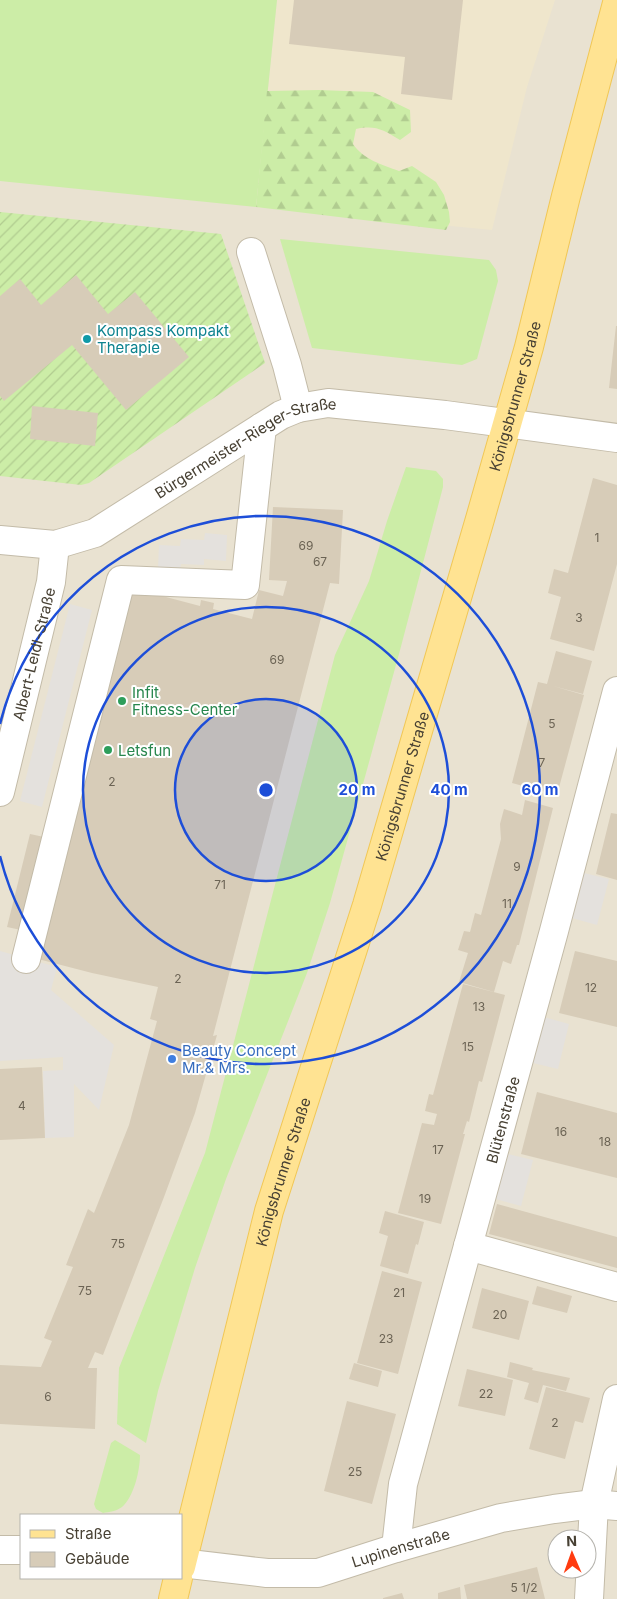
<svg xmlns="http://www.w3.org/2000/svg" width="617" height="1599" viewBox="0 0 617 1599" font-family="Inter,sans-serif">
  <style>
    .residential { fill: #e9e2d1; fill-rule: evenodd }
    .education { fill: #efe6cc }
    .grass { fill: #cceda7 }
    .forest { fill: url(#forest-firs) }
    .garden { fill: url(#garden-furrows) }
    .parking { fill: #e4e1dd }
    .building { fill: #d7ccb8 }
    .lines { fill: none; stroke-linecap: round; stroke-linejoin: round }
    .minor-casing { stroke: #c3bba8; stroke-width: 30 }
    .major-casing { stroke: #f1c755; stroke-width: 30 }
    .minor { stroke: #fff; stroke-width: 28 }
    .major { stroke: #ffe392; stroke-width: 28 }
    .ring { fill: none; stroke: #1d4ed8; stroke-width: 2.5 }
    .culture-dot { fill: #0f9aa8; stroke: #fff; stroke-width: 2 }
    .leisure-dot { fill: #2e9e5b; stroke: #fff; stroke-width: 2 }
    .shop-dot { fill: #3f7fe0; stroke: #fff; stroke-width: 2 }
    .labels { text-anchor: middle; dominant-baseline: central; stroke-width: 4; stroke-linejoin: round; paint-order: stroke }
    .number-label { font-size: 12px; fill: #6b6354 }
    .culture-label { font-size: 15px; fill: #0d838f; stroke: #fff; text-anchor: start }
    .street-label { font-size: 15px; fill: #474033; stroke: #fff }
    .leisure-label { font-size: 15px; fill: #27864d; stroke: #fff; text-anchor: start }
    .shop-label { font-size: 15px; fill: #366cbe; stroke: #fff; text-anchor: start }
    .centre { fill: #1d4ed8; stroke: #fff; stroke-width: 2.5 }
    .ring-label { font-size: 15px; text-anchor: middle; font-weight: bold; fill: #1d4ed8; stroke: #fff; stroke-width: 4; stroke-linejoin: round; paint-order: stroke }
  </style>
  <defs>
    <pattern id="forest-firs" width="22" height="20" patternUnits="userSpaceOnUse" patternTransform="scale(1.25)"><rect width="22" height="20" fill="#cceda7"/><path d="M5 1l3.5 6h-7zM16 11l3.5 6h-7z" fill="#b1cc90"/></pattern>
    <pattern id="garden-furrows" width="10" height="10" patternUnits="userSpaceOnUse" patternTransform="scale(1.25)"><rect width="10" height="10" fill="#cceda7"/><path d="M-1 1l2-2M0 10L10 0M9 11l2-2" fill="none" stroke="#b1cc90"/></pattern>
  </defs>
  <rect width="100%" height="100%" fill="#f4f0e4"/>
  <!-- residential -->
  <path class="residential" d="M0 0H617V1599H0ZM21 1515H181V1578H21ZM557 1539H587V1569H557Z"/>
  <!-- education -->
  <path class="education" d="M277 0H555L527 87 492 230 256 207Z"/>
  <!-- grass -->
  <path class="grass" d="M0 0H277L256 207 0 181Z
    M280 239 489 260 496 270 498 281 477 359 462 365 312 348Z
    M406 467 436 471 443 479V487L399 654 330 903 307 973 226 1179 195 1268 158 1391 146 1443 117 1424 119 1368 205 1153 335 655 369 581 387 521Z
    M115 1440 140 1455C140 1470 134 1497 122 1507 117 1511 109 1512 103 1513L96 1509 94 1504 111 1443Z"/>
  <!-- forest -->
  <path class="forest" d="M319 90 373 92 410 110 411 132 400 140C383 130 376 125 356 129L353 144C363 159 382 165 399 171L412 166 436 182 444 195 449 212 450 222 446 230 256 207 267 91Z"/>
  <!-- garden -->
  <path class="garden" d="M0 212 221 234 265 363 89 483 81 485 0 476Z"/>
  <!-- parking -->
  <path class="parking" d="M205 533 227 535 226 561 204 559V565L181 564 180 569 158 568 159 545 180 546 181 539 204 540Z
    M70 604 92 610 42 807 20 801Z
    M580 872 609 879 597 925 568 917Z
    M0 951 57 967 51 990 114 1045 99 1110 74 1084V1137L45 1138 43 1071 63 1070V1057L0 1061Z
    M540 1016 569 1024 558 1069 529 1062Z
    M504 1153 533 1160 521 1206 492 1198Z"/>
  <!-- building -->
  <path class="building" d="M294 0H463L452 100 401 94 405 57 289 44Z
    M76 275 108 314 135 292 189 357 126 410 72 345 4 401 0 396V296L20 279 41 305Z
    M616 326H617V389L609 388Z
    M32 406 98 413 95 446 30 439Z
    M593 478 617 485V564L594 651 550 639 561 597 548 593 554 569 568 573Z
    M273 507 343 510 339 584 330 583 213 1036 217 1035 195 1113 164 1197 103 1355 95 1352 88 1368H97L95 1429 0 1424V1365L41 1367 52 1341 44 1338 73 1267 66 1265 88 1209 94 1213 129 1125 157 1021 150 1019 158 987 92 973 38 959 132 588 200 606 201 600 214 603 213 609 252 619 259 590 283 596 287 581 269 580Z
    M556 651 592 661 583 694 553 686 584 695 557 795 512 783 538 682 547 684Z
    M525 800 553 808 519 945H517L511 964 503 961 494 992 459 982 468 953 458 950 464 931 470 932 475 913 481 915 501 839 500 824 504 809 522 815Z
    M611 813 617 814V880L596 874Z
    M30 834 44 837 21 930 7 927Z
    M575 951 617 961V1027L559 1013Z
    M463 984 505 995 482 1082 479 1081 469 1122 467 1121 463 1134H465L441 1224 398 1213 422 1123 434 1125 437 1114 425 1111 429 1094 433 1095Z
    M42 1067 45 1138 0 1140V1069Z
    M537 1092 617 1113V1178L521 1154Z
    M497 1204 617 1237V1268L489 1234Z
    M385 1211 424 1222 418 1245 416 1244 408 1274 380 1266 388 1236 379 1233Z
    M382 1271 422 1282 398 1374 357 1363Z
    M537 1286 572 1296 567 1313 532 1304Z
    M482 1288 529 1301 519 1340 472 1328Z
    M510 1362 533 1368 532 1370 570 1378 566 1391 543 1385 538 1403 524 1399 529 1383 507 1377Z
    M354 1363 382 1371 378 1387 349 1379Z
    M467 1369 513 1380 505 1416 458 1406Z
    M546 1387 590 1398 583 1423 575 1421 565 1459 529 1449Z
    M347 1401 396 1414 372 1504 324 1491Z
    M537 1567 545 1599H467L464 1585Z
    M460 1587 461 1599H438V1593Z
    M402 1593 404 1599H383V1598Z"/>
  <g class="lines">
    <!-- minor casing -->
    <g class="minor-casing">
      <g id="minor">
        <path d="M251 252 287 365 298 408"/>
        <path id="s1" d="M0 540 55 545 95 533 281 415 298 408 328 403 445 415 617 438"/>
        <path id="s2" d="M0 792 51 582 55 545"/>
        <path d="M26 959 121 580 245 585 262 427"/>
        <path d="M468 1246 617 1287"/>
        <path id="s3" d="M396 1548 403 1484 554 931 617 691"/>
        <path d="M0 1550H21"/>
        <path id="s4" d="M181 1563 267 1573H318L396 1548 501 1518 554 1509 594 1504 617 1506"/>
        <path d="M589 1599 594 1504 617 1399"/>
      </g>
    </g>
    <!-- major casing -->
    <g class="major-casing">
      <g id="major">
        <path id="s5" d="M181 1567 269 1211 367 905 480 519 529 347 566 196 617 3"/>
        <path d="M173 1599 178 1578"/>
      </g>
    </g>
    <!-- minor -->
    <use href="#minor" class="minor"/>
    <!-- major -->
    <use href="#major" class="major"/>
  </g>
  <!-- distance rings -->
  <circle cx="266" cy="790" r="91" fill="#1d4ed8" fill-opacity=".12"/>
  <g class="ring">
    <circle cx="266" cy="790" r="91"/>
    <circle cx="266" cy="790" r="183"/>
    <path d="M0 724A274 274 0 1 1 0 856"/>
  </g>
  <!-- markers -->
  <circle class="culture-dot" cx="87" cy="339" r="5"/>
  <g class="leisure-dot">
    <circle cx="122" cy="701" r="5"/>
    <circle cx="108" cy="750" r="5"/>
  </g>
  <circle class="shop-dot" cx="172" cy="1059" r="5"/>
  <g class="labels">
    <!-- number labels -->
    <g class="number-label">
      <text x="597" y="537">1</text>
      <text x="306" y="545">69</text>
      <text x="320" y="561">67</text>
      <text x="579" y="617">3</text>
      <text x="277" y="659">69</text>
      <text x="552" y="723">5</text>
      <text x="542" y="762">7</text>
      <text x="112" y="781">2</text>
      <text x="517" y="866">9</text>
      <text x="220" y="884">71</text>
      <text x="507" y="903">11</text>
      <text x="178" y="978">2</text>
      <text x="591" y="987">12</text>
      <text x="479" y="1006">13</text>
      <text x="468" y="1046">15</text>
      <text x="22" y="1105">4</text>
      <text x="561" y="1131">16</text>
      <text x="605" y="1141">18</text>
      <text x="438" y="1149">17</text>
      <text x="425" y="1198">19</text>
      <text x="118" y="1243">75</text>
      <text x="85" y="1290">75</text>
      <text x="399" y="1292">21</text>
      <text x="500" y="1314">20</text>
      <text x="386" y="1338">23</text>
      <text x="486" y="1393">22</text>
      <text x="48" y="1396">6</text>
      <text x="555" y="1422">2</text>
      <text x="355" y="1471">25</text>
      <text x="524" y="1587">5 1/2</text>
    </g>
    <!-- culture labels -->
    <g class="culture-label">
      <text x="97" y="330">Kompass Kompakt<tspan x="97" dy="17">Therapie</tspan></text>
    </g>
    <!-- street labels -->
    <g class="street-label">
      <text stroke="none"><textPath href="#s5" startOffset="1218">Königsbrunner Straße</textPath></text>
      <text stroke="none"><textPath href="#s1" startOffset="272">Bürgermeister-Rieger-Straße</textPath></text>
      <text stroke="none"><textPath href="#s2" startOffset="142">Albert-Leidl-Straße</textPath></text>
      <text stroke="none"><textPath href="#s5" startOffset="812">Königsbrunner Straße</textPath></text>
      <text stroke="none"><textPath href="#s3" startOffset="442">Blütenstraße</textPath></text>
      <text stroke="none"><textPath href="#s5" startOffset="408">Königsbrunner Straße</textPath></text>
      <text stroke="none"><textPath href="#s4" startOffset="224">Lupinenstraße</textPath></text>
    </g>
    <!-- leisure labels -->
    <g class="leisure-label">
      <text x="132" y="692">Infit<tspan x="132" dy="17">Fitness-Center</tspan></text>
      <text x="118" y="750">Letsfun</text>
    </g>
    <!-- shop labels -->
    <g class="shop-label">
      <text x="182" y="1050">Beauty Concept<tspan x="182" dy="17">Mr.&amp; Mrs.</tspan></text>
    </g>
  </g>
  <circle cx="266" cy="790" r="8" class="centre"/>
  <g class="ring-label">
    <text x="357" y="795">20 m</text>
    <text x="449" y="795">40 m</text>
    <text x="540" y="795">60 m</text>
  </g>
  <!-- legend -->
  <rect x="20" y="1514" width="162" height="65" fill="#ffffff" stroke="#b5b3ad"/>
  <rect x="30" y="1530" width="25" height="8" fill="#ffe392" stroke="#b5b3ad"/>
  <text x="65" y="1539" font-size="15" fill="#474033">Straße</text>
  <rect x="30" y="1552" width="25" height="15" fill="#d7ccb8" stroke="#b5b3ad"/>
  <text x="65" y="1564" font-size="15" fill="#474033">Gebäude</text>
  <!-- north arrow -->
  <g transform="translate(572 1554) rotate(358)"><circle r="24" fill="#ffffff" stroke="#b5b3ad"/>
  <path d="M0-4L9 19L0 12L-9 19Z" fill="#ff3b10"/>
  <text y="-8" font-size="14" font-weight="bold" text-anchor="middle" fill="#474033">N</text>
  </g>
</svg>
